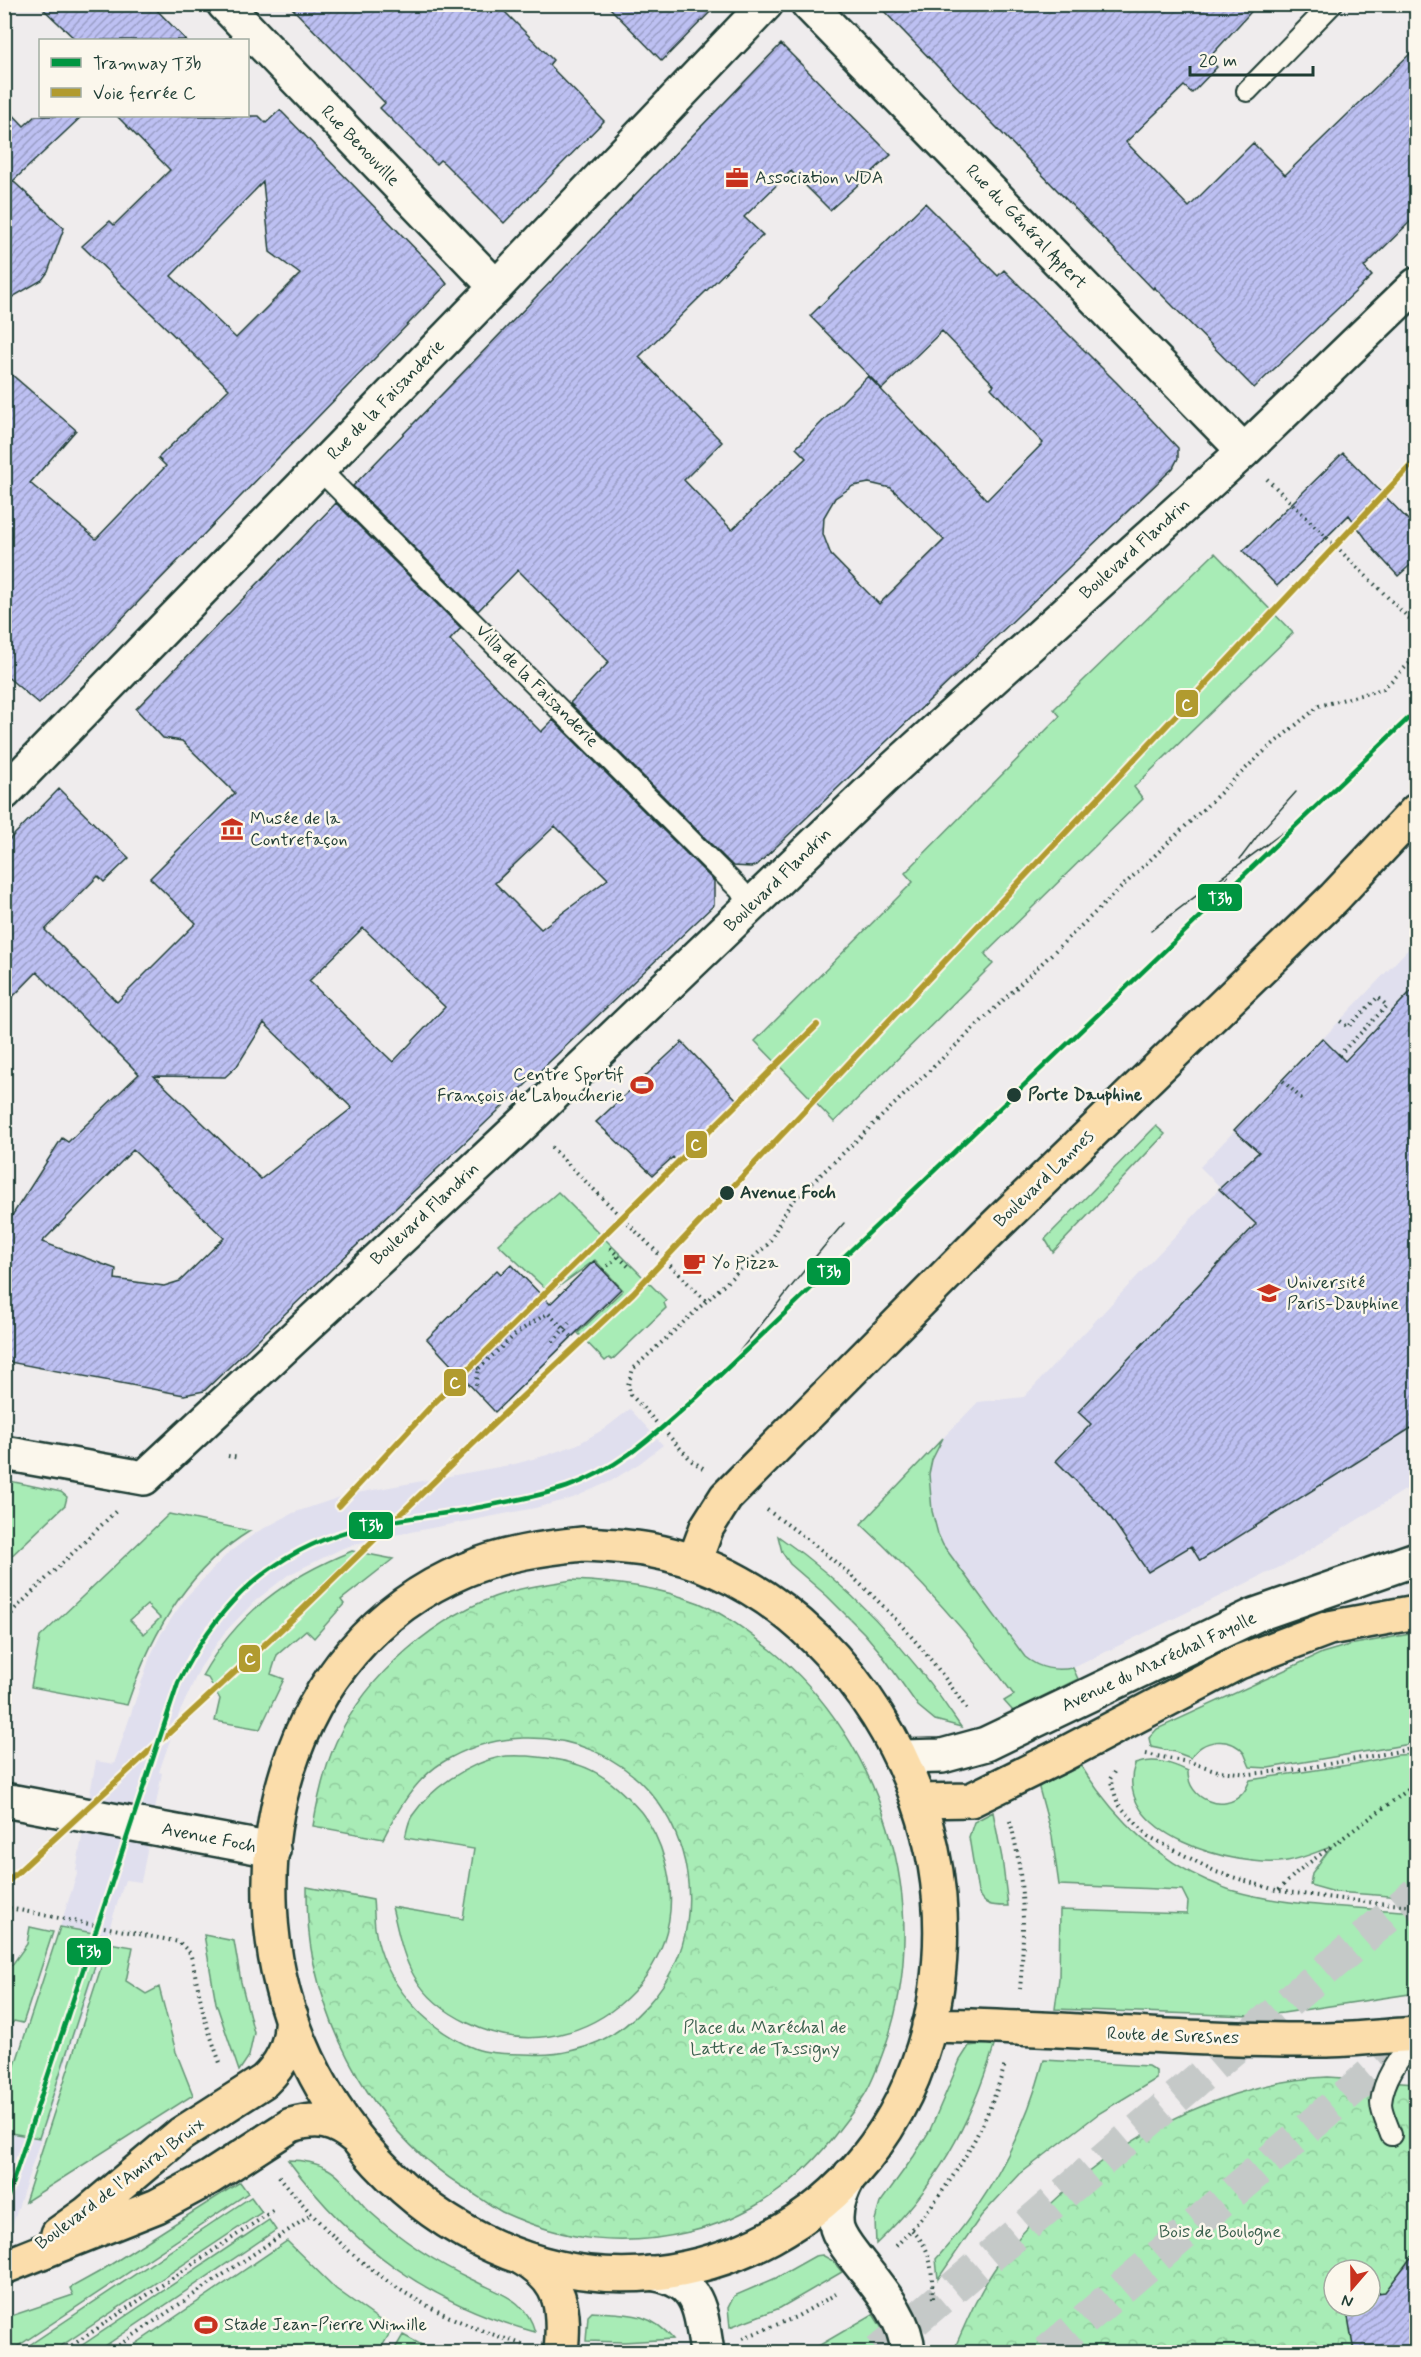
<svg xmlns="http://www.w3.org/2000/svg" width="1421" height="2357" viewBox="0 0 1421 2357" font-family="Mynerve,sans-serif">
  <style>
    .built { fill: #e0dfee }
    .grass { fill: #a8ecb6; stroke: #649475; stroke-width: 1.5; fill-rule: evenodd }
    .park { fill: url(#park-crowns); stroke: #649475; stroke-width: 1.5; fill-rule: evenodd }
    .building { fill: url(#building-hatch); stroke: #1f3d34; stroke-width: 1.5; fill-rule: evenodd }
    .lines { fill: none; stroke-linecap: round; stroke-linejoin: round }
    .trunk-tunnel { stroke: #c5c9c8; stroke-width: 33; stroke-dasharray: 33 16; stroke-linecap: butt }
    .service-casing { stroke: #1f3d34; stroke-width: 24 }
    .minor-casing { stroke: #1f3d34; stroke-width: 38 }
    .secondary-casing { stroke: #1f3d34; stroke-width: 38 }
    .primary-casing { stroke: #1f3d34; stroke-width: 38 }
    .trunk-casing { stroke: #1f3d34; stroke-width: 38 }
    .path { stroke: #1f3d34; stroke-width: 4; stroke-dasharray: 1.5 4.5; stroke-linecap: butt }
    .service { stroke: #fbf7ec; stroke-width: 20 }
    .minor { stroke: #fbf7ec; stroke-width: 33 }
    .secondary { stroke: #fbf7ec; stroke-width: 33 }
    .primary { stroke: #fbddab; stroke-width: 33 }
    .trunk { stroke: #fbddab; stroke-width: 33 }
    .tram { stroke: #1f3d34; stroke-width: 1.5 }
    .rail-1-casing { stroke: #fbf7ec; stroke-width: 10 }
    .rail-1 { stroke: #b19b2f; stroke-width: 6 }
    .tram-1-casing { stroke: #fbf7ec; stroke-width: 9 }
    .tram-1 { stroke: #009641; stroke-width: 4.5 }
    .stop-dot { fill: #1f3d34; stroke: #fbf7ec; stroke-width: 2 }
    .labels { text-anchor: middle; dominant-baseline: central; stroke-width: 5; stroke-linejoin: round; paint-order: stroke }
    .street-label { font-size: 18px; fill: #1f3d34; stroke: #fbf7ec }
    .poi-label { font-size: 18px; fill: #1f3d34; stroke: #fbf7ec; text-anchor: start }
    .stop-label { font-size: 18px; font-weight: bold; fill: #1f3d34; stroke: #fbf7ec; text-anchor: start }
    .park-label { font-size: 18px; fill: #3a604e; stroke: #fbf7ec }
    .line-badge { stroke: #fbf7ec; stroke-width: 2 }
    .badge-label { font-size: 16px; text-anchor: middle; font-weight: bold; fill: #fff }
  </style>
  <defs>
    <pattern id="park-crowns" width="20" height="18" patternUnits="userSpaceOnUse" patternTransform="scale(1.5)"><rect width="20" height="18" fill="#a8ecb6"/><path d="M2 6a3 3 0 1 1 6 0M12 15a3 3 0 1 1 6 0" fill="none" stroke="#90cb9d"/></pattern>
    <pattern id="building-hatch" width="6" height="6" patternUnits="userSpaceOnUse" patternTransform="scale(1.5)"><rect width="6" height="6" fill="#bdc0f2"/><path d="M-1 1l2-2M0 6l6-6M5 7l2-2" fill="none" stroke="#999dc5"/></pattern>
  </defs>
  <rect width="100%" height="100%" fill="#efeced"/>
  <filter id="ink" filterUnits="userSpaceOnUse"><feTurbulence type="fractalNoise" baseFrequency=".0167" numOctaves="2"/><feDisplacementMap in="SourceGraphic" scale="12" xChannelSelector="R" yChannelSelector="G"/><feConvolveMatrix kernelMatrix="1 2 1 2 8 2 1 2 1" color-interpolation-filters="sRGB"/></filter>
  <g filter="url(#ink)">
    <!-- built -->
    <path class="built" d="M1416 941V1483L1292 1561 1073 1668 1051 1670 1032 1663 1020 1652 981 1595 943 1545 934 1522 929 1489V1474L936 1449 943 1438 978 1402 1024 1397 1219 1189V1186L1200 1167Z
      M630 1409 663 1445 640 1463 611 1481 573 1498 535 1508 369 1540 343 1548 288 1575 255 1601 224 1633 200 1668 179 1714 159 1772 162 1773 141 1882 125 1880 5 2248V2096L78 1871 76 1870 96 1761 114 1764 150 1657 161 1634 186 1597 228 1553 257 1532 293 1513 346 1495 515 1464 547 1455 578 1444 604 1429Z"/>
    <!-- grass -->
    <path class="grass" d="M1215 553 1293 633 1134 787 1143 799 985 954 993 964 834 1122 755 1041 913 882 905 873 1060 716 1054 709Z
      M1156 1126 1165 1134 1053 1252 1045 1239Z
      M558 1192 666 1300 664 1303 666 1308 612 1360 609 1358 605 1361 578 1333 623 1290 595 1260 550 1293 498 1244Z
      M943 1438 932 1460 929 1474 932 1511 938 1534 943 1545 1025 1657C1040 1669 1055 1671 1073 1668L1078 1679 1013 1711 1004 1701 1014 1695C968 1632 918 1577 861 1524Z
      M5 1480 61 1492 67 1497 65 1505 5 1562Z
      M169 1514 250 1531C186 1570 150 1636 127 1705L31 1687 40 1637ZM147 1605 160 1618 144 1634 130 1620Z
      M778 1536C852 1587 911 1652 961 1727L935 1720 918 1706 880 1652 864 1633 827 1596 790 1564 782 1552Z
      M352 1551 393 1559 341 1600 344 1604 314 1638 306 1630 277 1655 271 1674 284 1679 260 1729 215 1721 220 1699 208 1678 202 1676C237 1613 287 1577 352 1551Z
      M1416 1633V1743L1268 1768 1250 1767C1248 1763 1246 1757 1244 1753 1230 1735 1201 1739 1191 1758L1175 1752 1151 1747 1149 1738 1157 1729 1322 1653 1349 1645Z
      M1416 1754V1898L1335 1892 1310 1885 1312 1873 1331 1847C1316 1852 1301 1859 1287 1861 1236 1869 1110 1834 1135 1764 1154 1757 1171 1763 1188 1771 1187 1799 1224 1815 1243 1793 1246 1790 1248 1784 1250 1780L1355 1764 1397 1755Z
      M528 1756C582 1760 605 1771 641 1812 653 1827 660 1843 665 1861 698 1976 575 2076 468 2023 447 2013 426 1997 414 1976 402 1955 398 1931 392 1907L463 1919 474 1849 405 1838C407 1831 408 1822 412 1816 431 1788 467 1764 500 1757 509 1755 519 1756 528 1756Z
      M1081 1766C1113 1816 1153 1857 1208 1881 1217 1884 1225 1889 1234 1891 1291 1907 1357 1907 1416 1912V1993L1283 2013 1252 2016 1055 2009 1059 1978 1060 1910 1187 1914 1188 1902 1182 1890 1059 1885 1052 1836 1039 1788 1040 1786Z
      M993 1812 1002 1858 1008 1906C993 1906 984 1907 978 1892L969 1837 974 1822Z
      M30 1927 53 1932 23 2023 14 2021 5 2032V1963L12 1965 27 1944Z
      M60 1927 105 1935 39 2138 5 2132V2096Z
      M204 1935 234 1941 241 1982 254 2033 249 2056 239 2071 216 2003Z
      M109 1943 133 1947 126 1981 146 1994 159 1987 176 2052 193 2095 25 2202Z
      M986 2044 994 2046C970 2126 936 2187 876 2244L875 2220 880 2203 914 2156 930 2130 960 2060 969 2046Z
      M1044 2060 1148 2066 1156 2071V2079L1098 2114 1020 2174 981 2216 938 2279 936 2259C988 2202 1024 2134 1044 2060Z
      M288 2160C303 2160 315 2162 328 2169 344 2178 355 2198 369 2211 401 2240 436 2263 475 2281 501 2294 527 2300 535 2332 429 2303 353 2248 288 2160Z
      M240 2182 248 2193 9 2352H5V2318L73 2295 70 2288 99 2272Z
      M251 2197 262 2212 52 2352H19Z
      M269 2220 276 2230 96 2352H72Z
      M287 2241 336 2289 392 2329 379 2352H316L313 2349 282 2344 271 2352H124Z
      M822 2255 833 2261 842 2272 780 2308 730 2327 728 2308 734 2296 776 2278 815 2256Z
      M592 2312C626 2314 649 2311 673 2339L623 2342 586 2341 588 2316Z
      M873 2314 883 2330 887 2352H808Z
      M403 2335 433 2351 436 2352H393Z"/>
    <!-- park -->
    <path class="park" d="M572 1580C616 1582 658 1587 699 1603 725 1614 748 1632 770 1649 883 1740 934 1907 886 2044 880 2061 874 2079 865 2094 857 2107 847 2119 838 2131 801 2181 750 2218 689 2232 622 2248 565 2241 502 2212 489 2205 476 2195 463 2187 385 2138 334 2053 314 1964 308 1939 307 1913 307 1887L373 1900C374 1909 374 1919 375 1928 383 1982 426 2030 476 2049 490 2054 509 2054 523 2054 539 2055 555 2055 570 2051 629 2039 679 1982 687 1923 701 1822 627 1735 524 1738 496 1739 467 1747 443 1762 414 1780 398 1810 383 1839L313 1826C318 1797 324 1769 336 1742 366 1675 438 1613 509 1592 529 1586 551 1584 572 1580Z
      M1328 2077 1416 2083V2352H953C966 2322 979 2291 998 2264 1070 2164 1204 2082 1328 2077ZM1334 2270H1370V2306H1334Z"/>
    <!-- building -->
    <path class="building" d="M38 4H151L186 40H76Z
      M288 4H497L553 60 549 65 604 121 504 223 444 163 440 160 436 164 380 108 385 103Z
      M606 4H718L662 61Z
      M877 4H1258L1208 59 1217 67 1192 93 1184 86 1126 142 1189 207 1253 143 1285 175 1416 48V216L1364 267 1372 276 1254 388 1154 287 1153 289Z
      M781 44 891 155 830 210 791 171 744 217 763 235 639 357 722 442 684 480 732 530 806 458 796 448 868 376 987 500 1043 443 991 388 994 385 942 331 882 389 810 316 925 203 998 276 1004 270 1119 385 1178 448V458L1173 468 757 865 751 867 733 866 570 703 609 662 518 570 478 611 353 486ZM869 483 891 488 944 540 879 604 831 555 823 534 824 517 835 498 853 486Z
      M4 105 24 126 35 116H82L13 181 64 228 48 272 42 280 4 302Z
      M280 110 436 270 447 284 39 704 4 674V368L76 430 30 483 96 539 166 466 158 458 229 389 82 246 110 221 114 225 170 170 117 116H259L266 123ZM263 182 270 252 300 274 236 338 171 276Z
      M1343 453 1416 528V560L1398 576 1374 550 1349 515 1277 586 1243 551Z
      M336 503 461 628 450 640 541 732 553 720 714 881V905L204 1391 184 1395 4 1361V1228L62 1138 68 1142 139 1074 37 972 4 1006V845L59 789 129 858 104 882 98 876 45 930 117 1002 196 923 150 878 235 793 182 741 163 738 136 709ZM555 826 608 879 541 929 495 883ZM363 928 445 1007 393 1062 309 981ZM264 1023 352 1108 261 1179 154 1076 225 1077 237 1066ZM133 1150 224 1238 180 1281 164 1286 115 1279 116 1269 42 1242Z
      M1416 986V1425L1200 1561 1191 1546 1148 1572 1107 1512 1056 1461 1091 1424 1078 1412 1256 1224 1219 1189 1259 1152 1234 1130 1322 1038 1345 1061Z
      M682 1042 738 1101 676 1161 673 1157 653 1175 596 1122Z
      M594 1261 621 1289 495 1412 427 1339 497 1270 501 1274 511 1264 550 1304Z
      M1416 2251V2352H1354L1348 2317 1360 2306H1370V2294L1385 2292Z"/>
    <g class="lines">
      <!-- trunk-tunnel -->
      <path class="trunk-tunnel" d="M878 2352 1416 1893
        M1047 2352 1416 2035"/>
      <!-- service casing -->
      <g class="service-casing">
        <path id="service" d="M1247 91 1332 4
          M319 469 740 890 750 908
          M1391 2135C1388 2126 1381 2112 1381 2103 1383 2081 1399 2054 1416 2042"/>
      </g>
      <!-- minor casing -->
      <g class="minor-casing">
        <path id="minor" d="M224 4 496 287
          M808 4 1244 451
          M4 793 496 287 766 4
          M4 1453 144 1478 526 1121 893 769 1244 451 1416 285
          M901 1757 942 1756 986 1744 1255 1615 1416 1559"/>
      </g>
      <!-- secondary casing -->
      <g class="secondary-casing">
        <path id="secondary" d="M4 1800 273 1850
          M850 2175C841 2191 833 2210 837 2228 840 2238 848 2248 854 2256 875 2284 906 2316 908 2352
          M650 2273C701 2280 700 2310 707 2352"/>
      </g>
      <!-- primary casing -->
      <g class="primary-casing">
        <path id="primary" d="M583 1544C605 1545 627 1546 649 1550 778 1573 878 1683 919 1803 960 1921 943 2062 864 2160 813 2224 736 2264 655 2273 600 2279 544 2269 493 2246 406 2207 337 2131 300 2042 229 1871 283 1646 465 1570 503 1554 542 1548 583 1544Z
          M694 1562 707 1527 726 1497 985 1236 1334 898 1416 811
          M929 2025C1060 2027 1190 2041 1321 2040 1353 2040 1385 2036 1416 2034
          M58 2234 86 2214 181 2134 264 2081C282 2064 293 2042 291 2016
          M4 2267 157 2206 209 2178 291 2125C318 2117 334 2120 356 2138"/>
      </g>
      <!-- trunk casing -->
      <g class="trunk-casing">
        <path id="trunk" d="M919 1801 971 1800 1062 1755 1239 1662 1329 1628 1416 1612
          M522 2258C563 2281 565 2309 561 2352"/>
      </g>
      <!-- path -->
      <path class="path" d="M1267 479 1416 625
        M1339 1055 1387 1006 1378 997 1348 1027 1340 1021
        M1283 1081 1304 1101
        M551 1147 706 1301
        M610 1248 628 1266
        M603 1270 618 1256
        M553 1342 569 1323
        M479 1368 518 1332 548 1313 571 1336
        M445 1383 459 1372 479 1368 475 1389
        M228 1456 239 1458
        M703 1468 692 1461 631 1395 628 1385 633 1369 768 1244C777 1230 782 1214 793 1201L1261 754 1319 706 1383 689 1416 657
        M767 1510C848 1566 913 1628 968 1711
        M4 1623 16 1608 116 1511
        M1146 1754 1193 1763 1218 1771 1250 1774 1301 1769 1416 1748
        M1114 1772 1110 1779 1118 1804 1148 1836 1216 1872 1279 1891 1365 1902 1416 1906
        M1010 1821C1025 1876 1025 1933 1020 1989
        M1279 1890 1298 1871 1416 1784
        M4 1907 179 1942 190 1953 192 1960 205 2020 220 2063
        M279 2176C350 2264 415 2312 525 2345
        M912 2230C934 2252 931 2269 933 2299
        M896 2246C945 2196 986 2133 1005 2064
        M743 2338 796 2317 836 2294
        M62 2352 274 2210
        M109 2352 311 2215"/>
      <!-- service -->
      <use href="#service" class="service"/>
      <!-- minor -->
      <use href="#minor" class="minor"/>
      <!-- secondary -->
      <use href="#secondary" class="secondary"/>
      <!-- primary -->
      <use href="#primary" class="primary"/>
      <!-- trunk -->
      <use href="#trunk" class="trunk"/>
      <!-- tram -->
      <path class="tram" d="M1240 859 1262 830 1296 792
        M1151 931C1203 888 1260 852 1313 809
        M1167 948 1201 911 1228 876
        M715 1380C760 1329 799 1274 844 1223"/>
      <!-- rail-1 casing -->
      <g class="rail-1-casing">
        <path id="rail-1" d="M339 1506 436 1401 817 1025
          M4 1885 301 1611 486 1431 633 1293 1416 460"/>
      </g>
      <!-- rail-1 -->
      <use href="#rail-1" class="rail-1"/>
      <!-- tram-1 casing -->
      <g class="tram-1-casing">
        <path id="tram-1" d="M4 2208 178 1683C213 1612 260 1562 336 1535 377 1521 423 1517 465 1510 500 1503 534 1498 567 1487 621 1468 656 1433 697 1397L1416 711"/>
      </g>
      <!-- tram-1 -->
      <use href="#tram-1" class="tram-1"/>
    </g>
  </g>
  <!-- icons -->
  <defs>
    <g id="office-bare" transform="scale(1.8)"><path d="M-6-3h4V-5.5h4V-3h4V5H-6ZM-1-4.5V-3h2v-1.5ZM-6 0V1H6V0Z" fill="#c8321e" stroke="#fbf7ec" stroke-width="2.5" paint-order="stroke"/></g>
    <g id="museum-bare" transform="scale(1.8)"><path d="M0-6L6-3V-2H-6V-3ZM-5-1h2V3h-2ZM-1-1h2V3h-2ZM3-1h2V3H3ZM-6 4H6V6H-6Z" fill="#c8321e" stroke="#fbf7ec" stroke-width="2.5" paint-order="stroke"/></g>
    <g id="stadium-bare" transform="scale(1.8)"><path d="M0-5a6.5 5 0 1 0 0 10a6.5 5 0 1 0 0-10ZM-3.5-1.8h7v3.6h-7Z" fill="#c8321e" stroke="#fbf7ec" stroke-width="2.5" paint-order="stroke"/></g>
    <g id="cafe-bare" transform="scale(1.8)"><path d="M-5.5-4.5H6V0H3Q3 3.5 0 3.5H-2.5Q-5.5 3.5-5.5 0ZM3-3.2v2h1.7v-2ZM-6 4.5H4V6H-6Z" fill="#c8321e" stroke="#fbf7ec" stroke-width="2.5" paint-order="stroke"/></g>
    <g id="university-bare" transform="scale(1.8)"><path d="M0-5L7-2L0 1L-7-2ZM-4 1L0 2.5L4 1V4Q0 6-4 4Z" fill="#c8321e" stroke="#fbf7ec" stroke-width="2.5" paint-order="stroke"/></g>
  </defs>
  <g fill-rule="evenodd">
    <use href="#office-bare" x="737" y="178"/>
    <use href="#museum-bare" x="232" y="829"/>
    <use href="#stadium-bare" x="642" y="1085"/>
    <use href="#cafe-bare" x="694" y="1263"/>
    <use href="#university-bare" x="1269" y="1293"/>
    <use href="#stadium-bare" x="206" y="2325"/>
  </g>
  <!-- markers -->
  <g class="stop-dot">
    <circle cx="1014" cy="1095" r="8"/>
    <circle cx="727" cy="1193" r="8"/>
  </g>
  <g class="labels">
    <!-- street labels -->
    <g class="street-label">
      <text transform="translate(360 146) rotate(46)">Rue Benouville</text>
      <text transform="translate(1026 227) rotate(46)">Rue du Général Appert</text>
      <text transform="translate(386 400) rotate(-46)">Rue de la Faisanderie</text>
      <text transform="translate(1135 549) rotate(-42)">Boulevard Flandrin</text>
      <text transform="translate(537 686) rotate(45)">Villa de la Faisanderie</text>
      <text transform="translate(778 880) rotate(-44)">Boulevard Flandrin</text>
      <text transform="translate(1044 1179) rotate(-44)">Boulevard Lannes</text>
      <text transform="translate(425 1214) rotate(-43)">Boulevard Flandrin</text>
      <text transform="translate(1159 1662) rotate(-25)">Avenue du Maréchal Fayolle</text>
      <text transform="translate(209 1838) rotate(11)">Avenue Foch</text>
      <text transform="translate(1173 2036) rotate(2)">Route de Suresnes</text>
      <text transform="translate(120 2184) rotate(-37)">Boulevard de l'Amiral Bruix</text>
    </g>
    <!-- poi labels -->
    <g class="poi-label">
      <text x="755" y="178">Association WDA</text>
      <text x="250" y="819">Musée de la<tspan x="250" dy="21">Contrefaçon</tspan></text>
      <text x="624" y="1075" text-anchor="end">Centre Sportif<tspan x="624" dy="21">François de Laboucherie</tspan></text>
      <text x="712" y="1263">Yo Pizza</text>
      <text x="1287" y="1283">Université<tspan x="1287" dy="21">Paris-Dauphine</tspan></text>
      <text x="224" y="2325">Stade Jean-Pierre Wimille</text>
    </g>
    <!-- stop labels -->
    <g class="stop-label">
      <text x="1028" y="1095">Porte Dauphine</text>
      <text x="740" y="1193">Avenue Foch</text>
    </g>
    <!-- park labels -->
    <g class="park-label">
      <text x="765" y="2028">Place du Maréchal de<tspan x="765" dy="21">Lattre de Tassigny</tspan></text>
      <text x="1220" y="2232">Bois de Boulogne</text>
    </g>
  </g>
  <g class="line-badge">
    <rect x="1175" y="689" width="24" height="29" rx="6" fill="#b19b2f"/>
    <rect x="1197" y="883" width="46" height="29" rx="6" fill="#009641"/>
    <rect x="685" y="1130" width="23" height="29" rx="6" fill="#b19b2f"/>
    <rect x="806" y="1257" width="45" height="29" rx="6" fill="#009641"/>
    <rect x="443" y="1368" width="24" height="29" rx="6" fill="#b19b2f"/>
    <rect x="348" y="1511" width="46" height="29" rx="6" fill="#009641"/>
    <rect x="238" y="1644" width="23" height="29" rx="6" fill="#b19b2f"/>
    <rect x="66" y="1937" width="46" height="29" rx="6" fill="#009641"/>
  </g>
  <g class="badge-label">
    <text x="1187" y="710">C</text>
    <text x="1220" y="904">T3b</text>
    <text x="696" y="1150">C</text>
    <text x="829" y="1277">T3b</text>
    <text x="455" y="1388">C</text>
    <text x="371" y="1531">T3b</text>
    <text x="250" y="1664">C</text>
    <text x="89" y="1957">T3b</text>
  </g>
  <!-- margin -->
  <rect width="1421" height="2357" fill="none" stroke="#fbf7ec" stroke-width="24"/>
  <rect x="12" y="12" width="1397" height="2333" fill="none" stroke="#1f3d34" stroke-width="2" filter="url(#ink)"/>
  <!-- legend -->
  <rect x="39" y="39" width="210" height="78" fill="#fbf7ec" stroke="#a3ada2" stroke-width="1.5"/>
  <rect x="51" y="58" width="30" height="9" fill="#009641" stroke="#a3ada2" stroke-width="1.5"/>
  <text x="93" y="69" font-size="18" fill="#1f3d34">Tramway T3b</text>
  <rect x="51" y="88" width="30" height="9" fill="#b19b2f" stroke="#a3ada2" stroke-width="1.5"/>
  <text x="93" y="99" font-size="18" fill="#1f3d34">Voie ferrée C</text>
  <!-- north arrow -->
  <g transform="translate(1352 2288) rotate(200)"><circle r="28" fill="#fbf7ec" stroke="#a3ada2" stroke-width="1.5"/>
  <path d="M0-4.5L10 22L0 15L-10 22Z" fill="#c8321e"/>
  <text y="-9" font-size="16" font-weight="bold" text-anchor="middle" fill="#1f3d34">N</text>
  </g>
  <!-- scale -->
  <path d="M1190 66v9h123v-9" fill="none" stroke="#1f3d34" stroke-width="3"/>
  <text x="1199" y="66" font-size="18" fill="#1f3d34" stroke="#fbf7ec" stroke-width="4.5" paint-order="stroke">20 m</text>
</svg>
